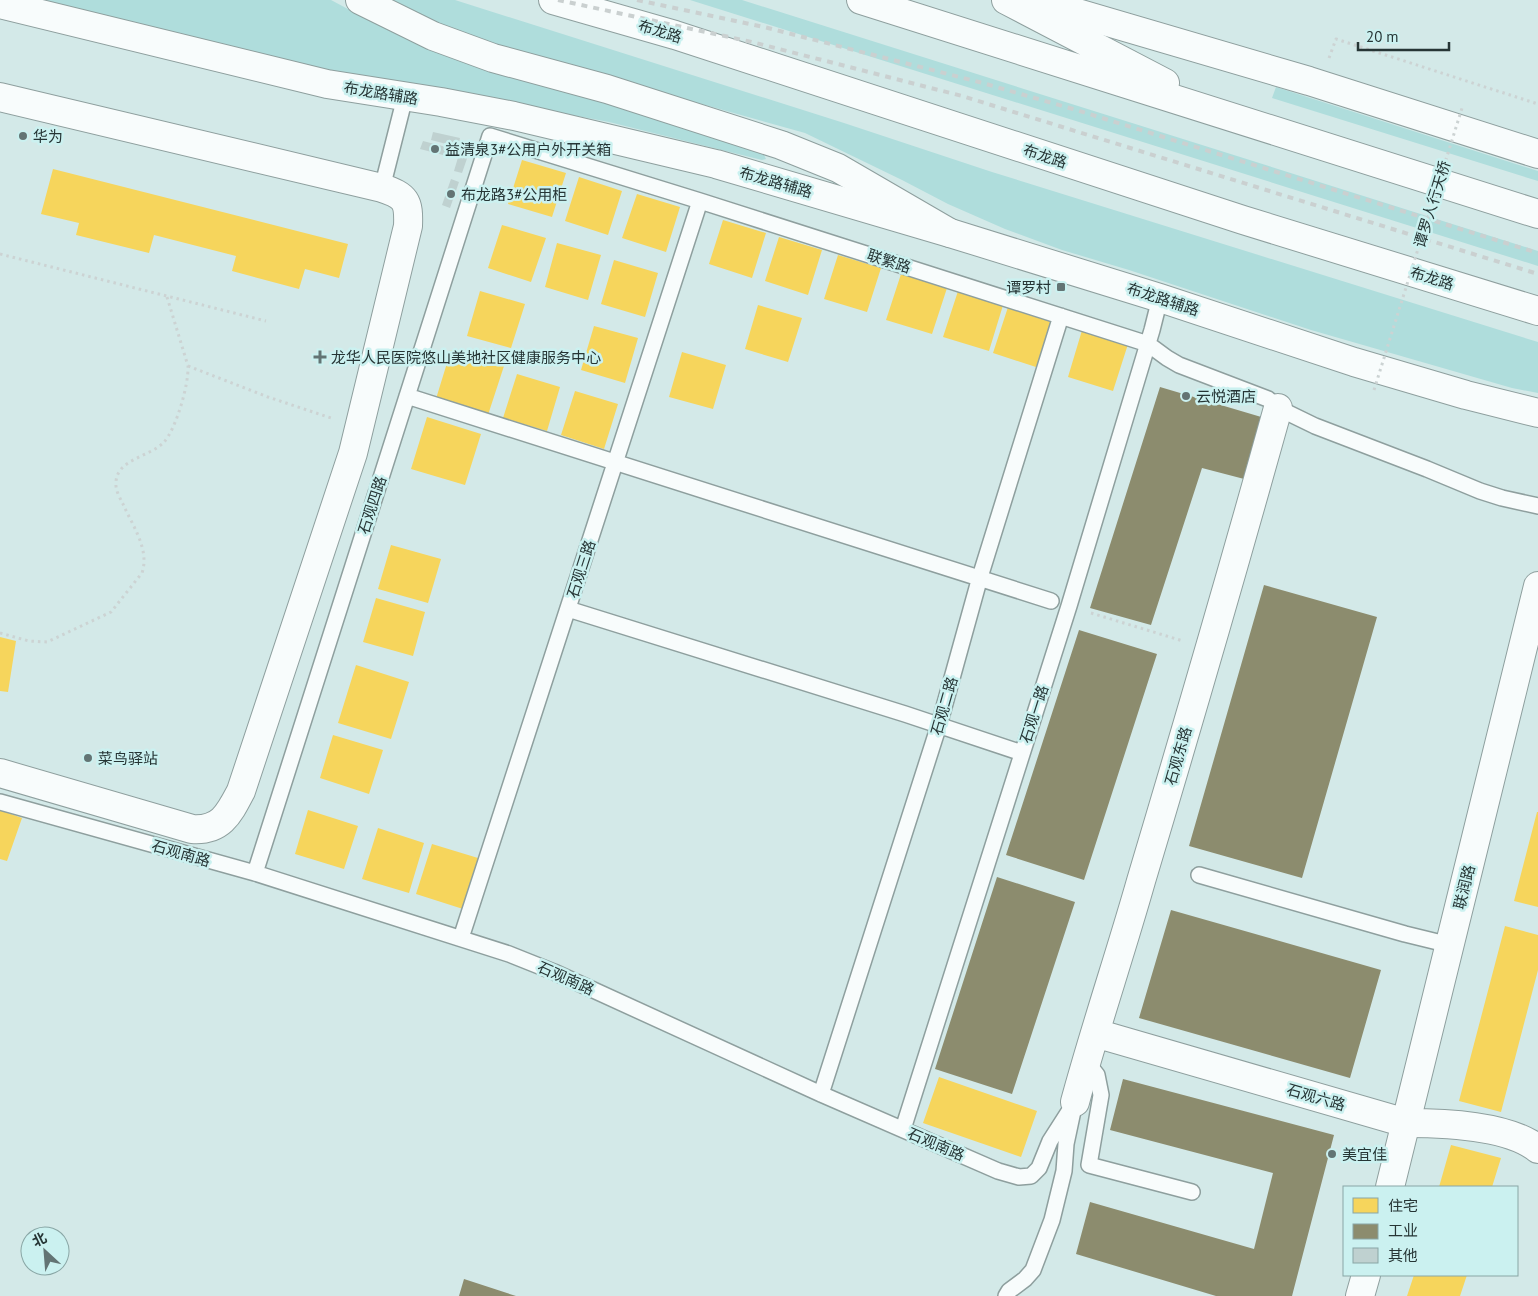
<svg xmlns="http://www.w3.org/2000/svg" width="1538" height="1296" viewBox="0 0 1538 1296" font-family="'PT Sans','Noto Sans SC',sans-serif">
  <style>
    .green { fill: #afdddc }
    .homes { fill: #f6d55c }
    .industry { fill: #8c8c6e }
    .building { fill: #bfd1d0 }
    .lines { fill: none; stroke-linecap: round; stroke-linejoin: round }
    .lane-casing { stroke: #8e9f9e; stroke-width: 18 }
    .street-casing { stroke: #8e9f9e; stroke-width: 30 }
    .secondary-casing { stroke: #8e9f9e; stroke-width: 30 }
    .primary-casing { stroke: #8e9f9e; stroke-width: 30 }
    .path { stroke: #ccd3d3; stroke-width: 3; stroke-dasharray: 2.5 4; stroke-linecap: butt }
    .lane { stroke: #f8fcfc; stroke-width: 15 }
    .street { stroke: #f8fcfc; stroke-width: 28 }
    .secondary { stroke: #f8fcfc; stroke-width: 28 }
    .primary { stroke: #f8fcfc; stroke-width: 28 }
    .rail { stroke: #cad0d0; stroke-width: 4; stroke-dasharray: 6 6; stroke-linecap: butt }
    .path-bridge { stroke: #ccd3d3; stroke-width: 3; stroke-dasharray: 2.5 4; stroke-linecap: butt }
    .poi-dot { fill: #637474; stroke: #cbf1f0; stroke-width: 2 }
    .labels { text-anchor: middle; dominant-baseline: central; stroke-width: 5; stroke-linejoin: round; paint-order: stroke }
    .street-label { font-size: 15px; fill: #263535; stroke: #cbf1f0 }
    .poi-label { font-size: 15px; fill: #263535; stroke: #cbf1f0; text-anchor: start }
  </style>
  <rect width="100%" height="100%" fill="#d3e9e8"/>
  <!-- green -->
  <path class="green" d="M45 0H331L361 16 431 47 746 147 764 155 766 159 762 160 609 122 486 99 346 76 168 33Z
    M384 0H455L844 123 992 172 1538 342V393L1512 388 1311 330 1129 270 1062 250 1005 229 948 204 902 180 805 133 513 51 456 31Z
    M690 0H742L1538 251V266Z
    M1276 87 1538 171V181L1272 98Z"/>
  <!-- homes -->
  <path class="homes" d="M522 160 566 173 552 217 508 204Z
    M53 169 348 244 339 278 305 269 299 289 232 271 236 256 154 235 149 253 76 235 79 223 41 214Z
    M579 177 622 191 608 235 565 221Z
    M637 194 680 207 666 252 622 238Z
    M723 220 766 233 752 278 709 264Z
    M502 225 546 238 531 282 488 268Z
    M779 237 822 250 808 295 765 281Z
    M557 243 601 255 588 300 545 287Z
    M838 255 881 268 867 312 824 299Z
    M614 260 658 273 645 317 601 304Z
    M902 271 948 285 932 334 886 320Z
    M959 288 1004 302 989 351 943 337Z
    M480 291 525 304 511 348 467 336Z
    M1009 304 1054 318 1039 368 993 353Z
    M758 305 802 318 788 362 745 349Z
    M594 326 638 338 625 383 581 370Z
    M1083 327 1129 341 1113 391 1068 377Z
    M451 350 504 366 487 418 435 402Z
    M682 352 726 365 713 409 669 397Z
    M517 374 560 387 547 431 503 418Z
    M575 391 618 404 604 449 561 435Z
    M427 417 481 434 465 485 411 469Z
    M391 545 441 559 428 603 378 589Z
    M376 598 425 612 413 656 363 642Z
    M0 637 16 641 8 692 0 691Z
    M356 665 409 682 391 739 338 723Z
    M333 735 383 750 369 794 320 778Z
    M0 810 22 818 7 861 0 859Z
    M308 810 358 826 344 869 295 854Z
    M1537 812H1538V907L1514 901Z
    M378 828 424 843 409 893 362 879Z
    M432 844 478 858 463 909 416 894Z
    M1505 926 1538 935V970L1501 1112 1459 1101Z
    M939 1077 1037 1111 1021 1157 923 1123Z
    M1451 1145 1501 1158 1492 1187H1439Z
    M1414 1275H1467L1460 1296H1407Z"/>
  <!-- industry -->
  <path class="industry" d="M1160 387 1268 419 1248 480 1202 468 1151 625 1090 608Z
    M1264 585 1377 617 1302 878 1189 846Z
    M1079 630 1157 654 1084 880 1006 855Z
    M997 877 1075 902 1012 1094 935 1069Z
    M1171 910 1381 970 1350 1078 1139 1018Z
    M1123 1079 1334 1135 1292 1296H1216L1076 1254 1090 1202 1254 1249 1273 1173 1110 1130Z
    M464 1279 516 1296H459Z"/>
  <!-- building -->
  <path class="building" d="M433 132 460 138 458 147 431 140Z
    M423 141 450 148 447 156 420 149Z
    M462 144 471 147 462 173 454 171Z
    M451 179 459 182 450 208 442 205Z"/>
  <g class="lines">
    <!-- lane casing -->
    <g class="lane-casing">
      <path id="lane" d="M382 188 405 97
        M407 396 1051 601
        M568 609 905 714 1022 753
        M0 802 255 873 509 954 554 972 821 1094 998 1171 1019 1177 1031 1176 1039 1168 1050 1141 1075 1102
        M255 873 490 136 700 201 1148 344 1167 358 1179 365 1268 399 1278 408 1315 426 1427 469 1480 491 1502 498 1538 506
        M1199 875 1405 934 1450 945
        M461 938 700 201
        M1086 1061 1097 1075 1101 1095 1089 1165 1192 1192
        M821 1094 939 725 980 577 1061 316
        M903 1129 1069 606 1152 330 1160 298
        M1006 1296 1009 1291 1025 1279 1033 1270 1052 1220 1064 1171 1066 1144 1073 1111"/>
    </g>
    <!-- street casing -->
    <g class="street-casing">
      <path id="street" d="M0 97 382 188C406 196 409 201 408 226L353 453 241 791C229 814 221 831 192 829L0 773
        M1095 1033 1406 1123C1444 1123 1508 1125 1538 1149
        M1075 1102C1095 1028 1120 955 1141 881 1188 724 1234 566 1278 408"/>
    </g>
    <!-- secondary casing -->
    <g class="secondary-casing">
      <path id="secondary" d="M1033 0 1309 81 1538 154
        M0 4 327 84 441 102 514 116 716 164 950 233 1160 298 1354 362 1466 395 1538 413
        M1390 1187 1538 586
        M1360 1296 1366 1275"/>
    </g>
    <!-- primary casing -->
    <g class="primary-casing">
      <path id="primary" d="M360 0 433 36 493 58 607 89 781 145 838 168 950 233
        M553 0 675 35 1243 220 1538 311
        M861 0 1538 214
        M1006 0 1165 83"/>
    </g>
    <!-- path -->
    <path class="path" d="M1329 58 1336 39 1538 104
      M0 254 266 321
      M188 366 268 397 331 418
      M1091 613 1183 641
      M0 633 29 641 47 642 111 612 142 573C150 549 132 525 123 504 120 498 115 490 116 482 117 459 150 457 164 442 176 429 189 384 188 366L167 297"/>
    <!-- lane -->
    <use href="#lane" class="lane"/>
    <!-- street -->
    <use href="#street" class="street"/>
    <!-- secondary -->
    <use href="#secondary" class="secondary"/>
    <!-- primary -->
    <use href="#primary" class="primary"/>
    <!-- rail -->
    <path class="rail" d="M558 0 752 42 962 96 1538 274
      M637 0 764 27 979 82 1073 109 1538 253"/>
    <!-- path-bridge -->
    <path class="path-bridge" d="M1374 390 1463 105"/>
  </g>
  <!-- markers -->
  <g class="poi-dot">
    <circle cx="23" cy="136" r="5"/>
    <circle cx="435" cy="149" r="5"/>
    <circle cx="451" cy="194" r="5"/>
    <rect x="1056" y="282" width="10" height="10" rx="2.5"/>
    <path d="M317.5 349.5h5v5h5v5h-5v5h-5v-5h-5v-5h5z"/>
    <circle cx="1186" cy="396" r="5"/>
    <circle cx="88" cy="758" r="5"/>
    <circle cx="1332" cy="1154" r="5"/>
  </g>
  <g class="labels">
    <!-- street labels -->
    <g class="street-label">
      <text transform="translate(660 31) rotate(17)">布龙路</text>
      <text transform="translate(381 93) rotate(9)">布龙路辅路</text>
      <text transform="translate(1045 156) rotate(18)">布龙路</text>
      <text transform="translate(776 182) rotate(16)">布龙路辅路</text>
      <text transform="translate(1432 204) rotate(-73)">谭罗人行天桥</text>
      <text transform="translate(889 261) rotate(18)">联繁路</text>
      <text transform="translate(1432 278) rotate(17)">布龙路</text>
      <text transform="translate(1163 299) rotate(18)">布龙路辅路</text>
      <text transform="translate(372 505) rotate(-72)">石观四路</text>
      <text transform="translate(581 569) rotate(-72)">石观三路</text>
      <text transform="translate(944 706) rotate(-74)">石观二路</text>
      <text transform="translate(1034 714) rotate(-72)">石观一路</text>
      <text transform="translate(1178 756) rotate(-74)">石观东路</text>
      <text transform="translate(181 853) rotate(16)">石观南路</text>
      <text transform="translate(1464 887) rotate(-76)">联润路</text>
      <text transform="translate(566 978) rotate(24)">石观南路</text>
      <text transform="translate(1316 1097) rotate(16)">石观六路</text>
      <text transform="translate(936 1144) rotate(23)">石观南路</text>
    </g>
    <!-- poi labels -->
    <g class="poi-label">
      <text x="33" y="136">华为</text>
      <text x="445" y="149">益清泉3#公用户外开关箱</text>
      <text x="461" y="194">布龙路3#公用柜</text>
      <text x="1051" y="287" text-anchor="end">谭罗村</text>
      <text x="331" y="357">龙华人民医院悠山美地社区健康服务中心</text>
      <text x="1196" y="396">云悦酒店</text>
      <text x="98" y="758">菜鸟驿站</text>
      <text x="1342" y="1154">美宜佳</text>
    </g>
  </g>
  <!-- legend -->
  <rect x="1343" y="1186" width="175" height="90" fill="#cbf1f0" stroke="#89a6a5"/>
  <rect x="1353" y="1198" width="25" height="15" fill="#f6d55c" stroke="#89a6a5"/>
  <text x="1388" y="1211" font-size="15" fill="#263535">住宅</text>
  <rect x="1353" y="1224" width="25" height="15" fill="#8c8c6e" stroke="#89a6a5"/>
  <text x="1388" y="1236" font-size="15" fill="#263535">工业</text>
  <rect x="1353" y="1248" width="25" height="15" fill="#bfd1d0" stroke="#89a6a5"/>
  <text x="1388" y="1261" font-size="15" fill="#263535">其他</text>
  <!-- north arrow -->
  <g transform="translate(45 1251) rotate(334)"><circle r="24" fill="#cbf1f0" stroke="#89a6a5"/>
  <path d="M0-4L9 19L0 12L-9 19Z" fill="#637474"/>
  <text y="-8" font-size="14" font-weight="bold" text-anchor="middle" fill="#263535">北</text>
  </g>
  <!-- scale -->
  <path d="M1358 42v8h91v-8" fill="none" stroke="#263535" stroke-width="2.5"/>
  <text x="1366" y="42" font-size="15" fill="#263535" stroke="#cbf1f0" stroke-width="4" paint-order="stroke">20 m</text>
</svg>
